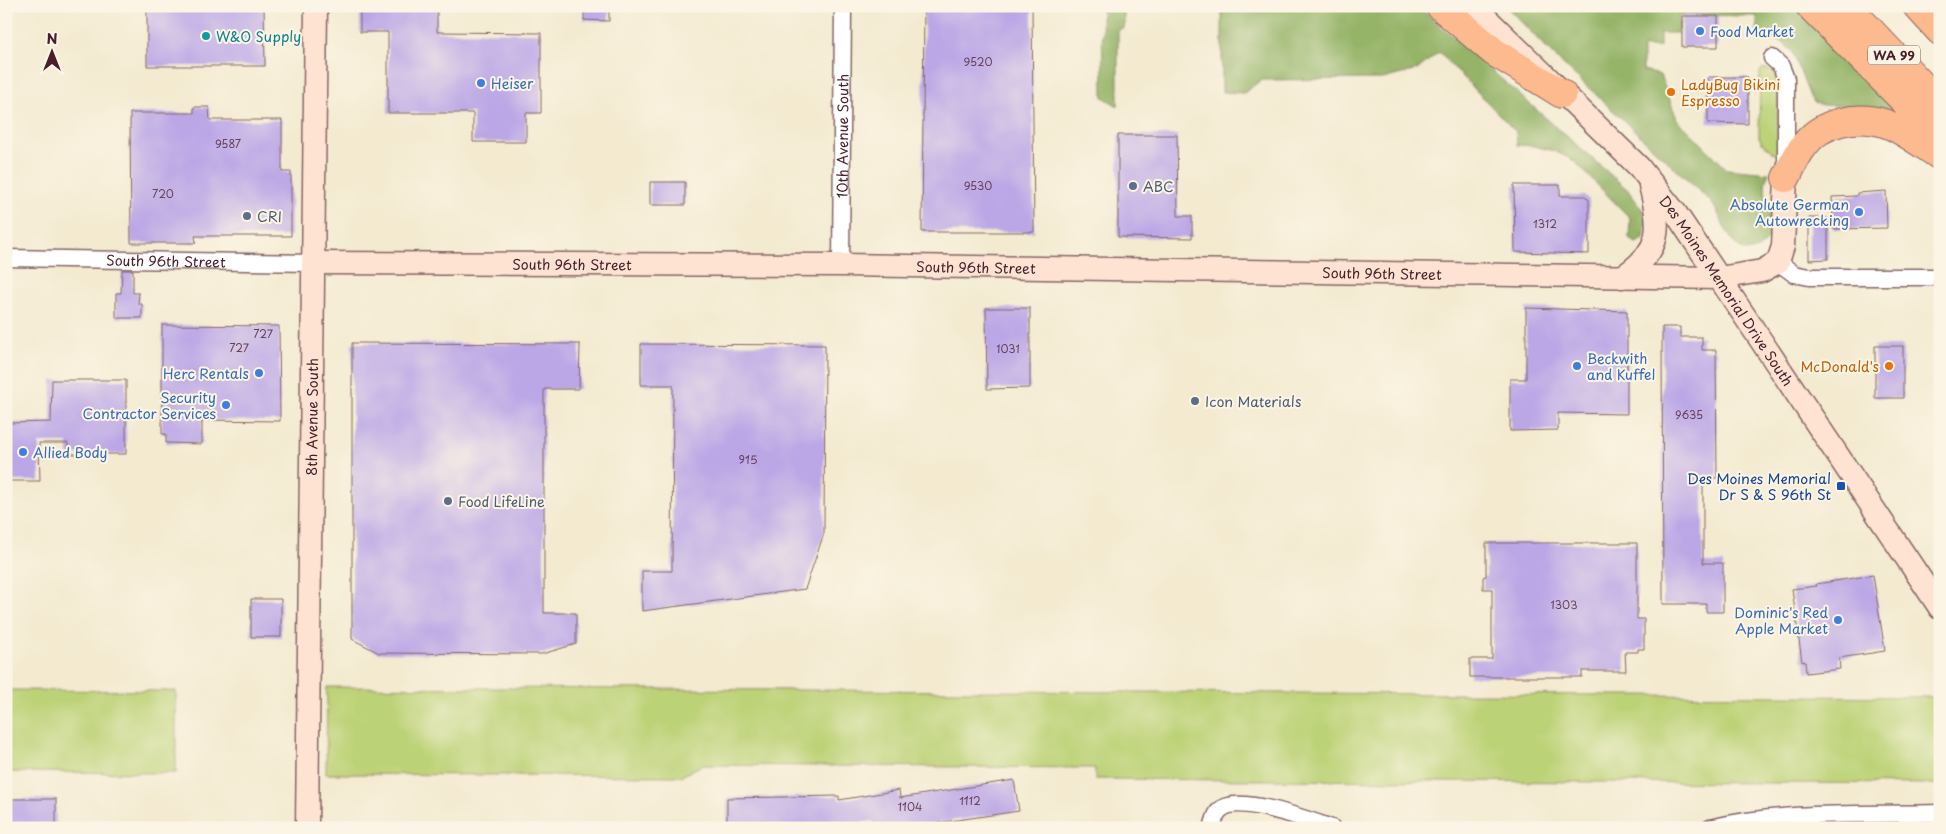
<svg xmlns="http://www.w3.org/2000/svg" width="1946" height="834" viewBox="0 0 1946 834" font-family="'Playpen Sans',sans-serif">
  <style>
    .green { fill: #bcd276; stroke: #837850 }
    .forest { fill: #95b467; stroke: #706a49 }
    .building { fill: #bba7e6 }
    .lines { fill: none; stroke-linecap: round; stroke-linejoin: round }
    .street-casing { stroke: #856665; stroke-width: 19 }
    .secondary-casing { stroke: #856665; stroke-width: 25 }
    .highway-casing { stroke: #856665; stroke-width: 30 }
    .street { stroke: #fff; stroke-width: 16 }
    .secondary { stroke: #fee3d2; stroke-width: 22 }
    .highway { stroke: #fcba8e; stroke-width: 28 }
    .shop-dot { fill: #3f7fe0; stroke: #fcf5e5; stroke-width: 2 }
    .culture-dot { fill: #0f9aa8; stroke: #fcf5e5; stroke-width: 2 }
    .food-dot { fill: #e8710a; stroke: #fcf5e5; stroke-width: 2 }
    .service-dot { fill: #5c6f8a; stroke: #fcf5e5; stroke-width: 2 }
    .transit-dot { fill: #1a4fb4; stroke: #fcf5e5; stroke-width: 2 }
    .labels { text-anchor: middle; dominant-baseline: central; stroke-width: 4; stroke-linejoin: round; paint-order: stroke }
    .number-label { font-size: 11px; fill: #66415a }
    .shield { fill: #fcf5e5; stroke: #7f5f63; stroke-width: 1 }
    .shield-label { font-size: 12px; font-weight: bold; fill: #4a1f2b }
    .shop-label { font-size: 14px; fill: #366cbe; stroke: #fcf5e5; text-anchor: start }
    .culture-label { font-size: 14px; fill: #0d838f; stroke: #fcf5e5; text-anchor: start }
    .food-label { font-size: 14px; fill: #c56008; stroke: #fcf5e5; text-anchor: start }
    .street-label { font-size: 14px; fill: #4a1f2b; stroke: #fcf5e5 }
    .service-label { font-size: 14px; fill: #4e5e75; stroke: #fcf5e5; text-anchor: start }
    .transit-label { font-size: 14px; fill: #164399; stroke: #fcf5e5; text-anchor: end }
  </style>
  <rect width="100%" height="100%" fill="#fcf5e5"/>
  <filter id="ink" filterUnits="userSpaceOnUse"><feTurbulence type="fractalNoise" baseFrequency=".02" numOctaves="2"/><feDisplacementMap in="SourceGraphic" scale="10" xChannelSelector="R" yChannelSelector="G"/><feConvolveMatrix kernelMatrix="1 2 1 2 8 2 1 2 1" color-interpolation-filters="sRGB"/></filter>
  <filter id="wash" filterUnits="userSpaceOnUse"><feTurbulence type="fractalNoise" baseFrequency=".0096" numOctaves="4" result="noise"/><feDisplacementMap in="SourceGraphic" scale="20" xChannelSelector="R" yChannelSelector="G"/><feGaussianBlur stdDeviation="1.12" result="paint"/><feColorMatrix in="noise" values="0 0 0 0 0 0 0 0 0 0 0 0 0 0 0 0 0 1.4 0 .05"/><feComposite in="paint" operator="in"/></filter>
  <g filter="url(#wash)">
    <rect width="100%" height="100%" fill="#f3ead0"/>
    <!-- green -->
    <path class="green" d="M1762 69 1772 71 1778 84V151L1775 154 1762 143 1759 137 1760 72Z
      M327 687 1940 697V784L1095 779V768L702 765 681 776 326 774Z
      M6 690 176 691V773L6 772Z"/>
    <!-- forest -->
    <path class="forest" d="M1102 6H1124V28L1118 29V106L1103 97Z
      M1222 6H1418L1628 190 1647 216 1644 239 1636 243 1629 238 1630 218 1573 160 1554 151 1534 146 1517 145 1516 132 1439 52 1417 70 1383 79 1261 80 1244 93 1222 92Z
      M1506 6H1794L1910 124 1865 107 1823 105 1815 103 1811 99 1804 82 1793 52 1782 42 1760 34 1757 31V16L1679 15V33H1660V47H1643V71L1660 75 1677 119 1727 169 1769 173C1755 194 1785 227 1762 246 1733 268 1723 214 1710 201L1549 51Z"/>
    <g id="blocks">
      <!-- building -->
      <path class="building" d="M147 6H264L265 66H147Z
        M360 6H437V32L541 33V113H526V142H473V113H388V32H360Z
        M584 6H609V21L584 20Z
        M924 6H1032L1034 232H922Z
        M1682 16H1718V47H1682Z
        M1708 77H1748V124L1708 123Z
        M194 107H209L210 120H282V172H291V236H195L196 243H131L130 113H194Z
        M1118 135H1177L1178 216H1192V238L1118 237Z
        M650 182H685V205H650Z
        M1514 185H1560V196H1585L1589 200V254L1515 252Z
        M1886 191 1887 228 1833 229 1832 197 1857 196V193Z
        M1809 218H1828V259L1809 260Z
        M122 270H133V293H139L138 304H142V318H116V293H121Z
        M986 308H1030V388L987 389Z
        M1526 308 1627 311V414L1558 413V430L1510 431V379H1526Z
        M162 325 279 326 280 421 202 420V444L166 443V434H162Z
        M1662 327H1680V337H1702V350H1716L1717 478H1703V563H1723V612H1706V604H1663Z
        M352 343 580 344 579 389H544V613H576V644L542 654 379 653 352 639Z
        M641 344 825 345 824 533 805 589 642 611V571H672L673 385H641Z
        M1875 346H1903V398H1875Z
        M52 380H126V454H68V443H39L40 481H6V423L51 422Z
        M1486 543H1637V619H1644V649H1638V652H1625L1626 671H1582V677H1470V659H1492V589H1483V577L1486 576Z
        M1873 575 1885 651 1839 658 1840 669 1806 673 1805 661 1802 662 1792 589 1817 586 1816 584Z
        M251 599H281V637H251Z
        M1014 780 1019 811 902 828H874L873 821 840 826V828H727V798L839 796V800L899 790 900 798Z
        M6 799H56V828H6Z"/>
    </g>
  </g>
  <g filter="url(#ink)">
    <use href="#blocks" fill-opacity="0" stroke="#856665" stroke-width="1"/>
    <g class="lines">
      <!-- street casing -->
      <g class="street-casing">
        <g id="street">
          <path d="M1772 58 1781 66 1786 79V168"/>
          <path id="s1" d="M6 258 314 263"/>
          <path d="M1778 262 1794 274 1809 277H1940"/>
          <path id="s2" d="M841 265 843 6"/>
          <path d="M1212 828C1214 822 1215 814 1220 810 1237 793 1311 821 1332 828"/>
          <path d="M1710 828C1784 810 1864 815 1940 813"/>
        </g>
      </g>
      <!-- secondary casing -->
      <g class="secondary-casing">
        <g id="secondary">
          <path id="s3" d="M1474 6 1639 167 1675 212 1940 608"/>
          <path id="s4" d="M314 263 841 265 1719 278 1762 271 1778 262 1783 246 1786 178"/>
          <path d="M1622 277C1663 250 1661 229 1650 185"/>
          <path id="s5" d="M307 828 316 6"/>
        </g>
      </g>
      <!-- highway casing -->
      <g class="highway-casing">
        <path id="highway" d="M1440 6 1494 52 1562 94
          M1810 6 1940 137
          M1847 6 1940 104
          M1917 6 1940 31
          M1786 178C1791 168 1796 156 1803 147 1821 121 1858 114 1887 124 1905 131 1923 145 1940 156"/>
      </g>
      <!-- street -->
      <use href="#street" class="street"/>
      <!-- secondary -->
      <use href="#secondary" class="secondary"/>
      <!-- highway -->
      <use href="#highway" class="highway"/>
    </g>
  </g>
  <!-- markers -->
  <g class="shop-dot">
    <circle cx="1700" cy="31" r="5"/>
    <circle cx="481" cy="83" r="5"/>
    <circle cx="1859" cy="212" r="5"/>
    <circle cx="1577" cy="366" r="5"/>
    <circle cx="259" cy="373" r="5"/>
    <circle cx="226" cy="405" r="5"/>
    <circle cx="23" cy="452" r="5"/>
    <circle cx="1838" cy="620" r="5"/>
  </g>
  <circle class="culture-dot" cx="206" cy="36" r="5"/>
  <g class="food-dot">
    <circle cx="1671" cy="92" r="5"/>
    <circle cx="1889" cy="366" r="5"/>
  </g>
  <g class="service-dot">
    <circle cx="1133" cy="186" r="5"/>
    <circle cx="247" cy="216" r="5"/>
    <circle cx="1195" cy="401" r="5"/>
    <circle cx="448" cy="501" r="5"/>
  </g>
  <rect class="transit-dot" x="1836" y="481" width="10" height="10" rx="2.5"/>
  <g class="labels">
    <!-- number labels -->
    <g class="number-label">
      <text x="978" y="61">9520</text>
      <text x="228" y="143">9587</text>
      <text x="978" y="185">9530</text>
      <text x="163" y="193">720</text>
      <text x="1545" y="223">1312</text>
      <text x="263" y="333">727</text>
      <text x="239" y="347">727</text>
      <text x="1008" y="348">1031</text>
      <text x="1689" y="414">9635</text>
      <text x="748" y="459">915</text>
      <text x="1564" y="604">1303</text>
      <text x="970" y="800">1112</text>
      <text x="910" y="806">1104</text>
    </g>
    <!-- shield labels -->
    <rect class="shield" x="1868" y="45.5" width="52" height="19" rx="4"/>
    <g class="shield-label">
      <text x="1894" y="55">WA 99</text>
    </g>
    <!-- shop labels -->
    <g class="shop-label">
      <text x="1710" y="31">Food Market</text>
      <text x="491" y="83">Heiser</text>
      <text x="1849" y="204" text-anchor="end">Absolute German<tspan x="1849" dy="16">Autowrecking</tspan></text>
      <text x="1587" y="358">Beckwith<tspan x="1587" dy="16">and Kuffel</tspan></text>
      <text x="249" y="373" text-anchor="end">Herc Rentals</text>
      <text x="216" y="397" text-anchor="end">Security<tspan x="216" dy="16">Contractor Services</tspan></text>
      <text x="33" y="452">Allied Body</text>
      <text x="1828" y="612" text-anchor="end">Dominic's Red<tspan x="1828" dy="16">Apple Market</tspan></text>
    </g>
    <!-- culture labels -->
    <g class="culture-label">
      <text x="216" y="36">W&amp;O Supply</text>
    </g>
    <!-- food labels -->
    <g class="food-label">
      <text x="1681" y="84">LadyBug Bikini<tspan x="1681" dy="16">Espresso</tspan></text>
      <text x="1879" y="366" text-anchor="end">McDonald's</text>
    </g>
    <!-- street labels -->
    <g class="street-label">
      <text stroke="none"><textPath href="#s2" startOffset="129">10th Avenue South</textPath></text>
      <text stroke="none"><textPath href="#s1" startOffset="160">South 96th Street</textPath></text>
      <text stroke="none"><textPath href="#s4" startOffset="258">South 96th Street</textPath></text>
      <text stroke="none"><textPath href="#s4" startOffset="662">South 96th Street</textPath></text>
      <text stroke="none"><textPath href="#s4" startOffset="1068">South 96th Street</textPath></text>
      <text stroke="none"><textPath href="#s3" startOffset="382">Des Moines Memorial Drive South</textPath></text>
      <text stroke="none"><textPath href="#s5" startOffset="411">8th Avenue South</textPath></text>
    </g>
    <!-- service labels -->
    <g class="service-label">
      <text x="1143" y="186">ABC</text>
      <text x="257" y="216">CRI</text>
      <text x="1205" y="401">Icon Materials</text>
      <text x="458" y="501">Food LifeLine</text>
    </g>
    <!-- transit labels -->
    <g class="transit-label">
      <text x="1831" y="478">Des Moines Memorial<tspan x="1831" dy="16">Dr S &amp; S 96th St</tspan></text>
    </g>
  </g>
  <!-- margin -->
  <rect width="1946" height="834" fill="none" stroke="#fcf5e5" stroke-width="25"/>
  <!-- north arrow -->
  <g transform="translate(52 52)" stroke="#fcf5e5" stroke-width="4" paint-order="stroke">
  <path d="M0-4L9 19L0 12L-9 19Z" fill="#4a1f2b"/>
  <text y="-8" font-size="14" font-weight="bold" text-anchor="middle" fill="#4a1f2b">N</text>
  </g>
</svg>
